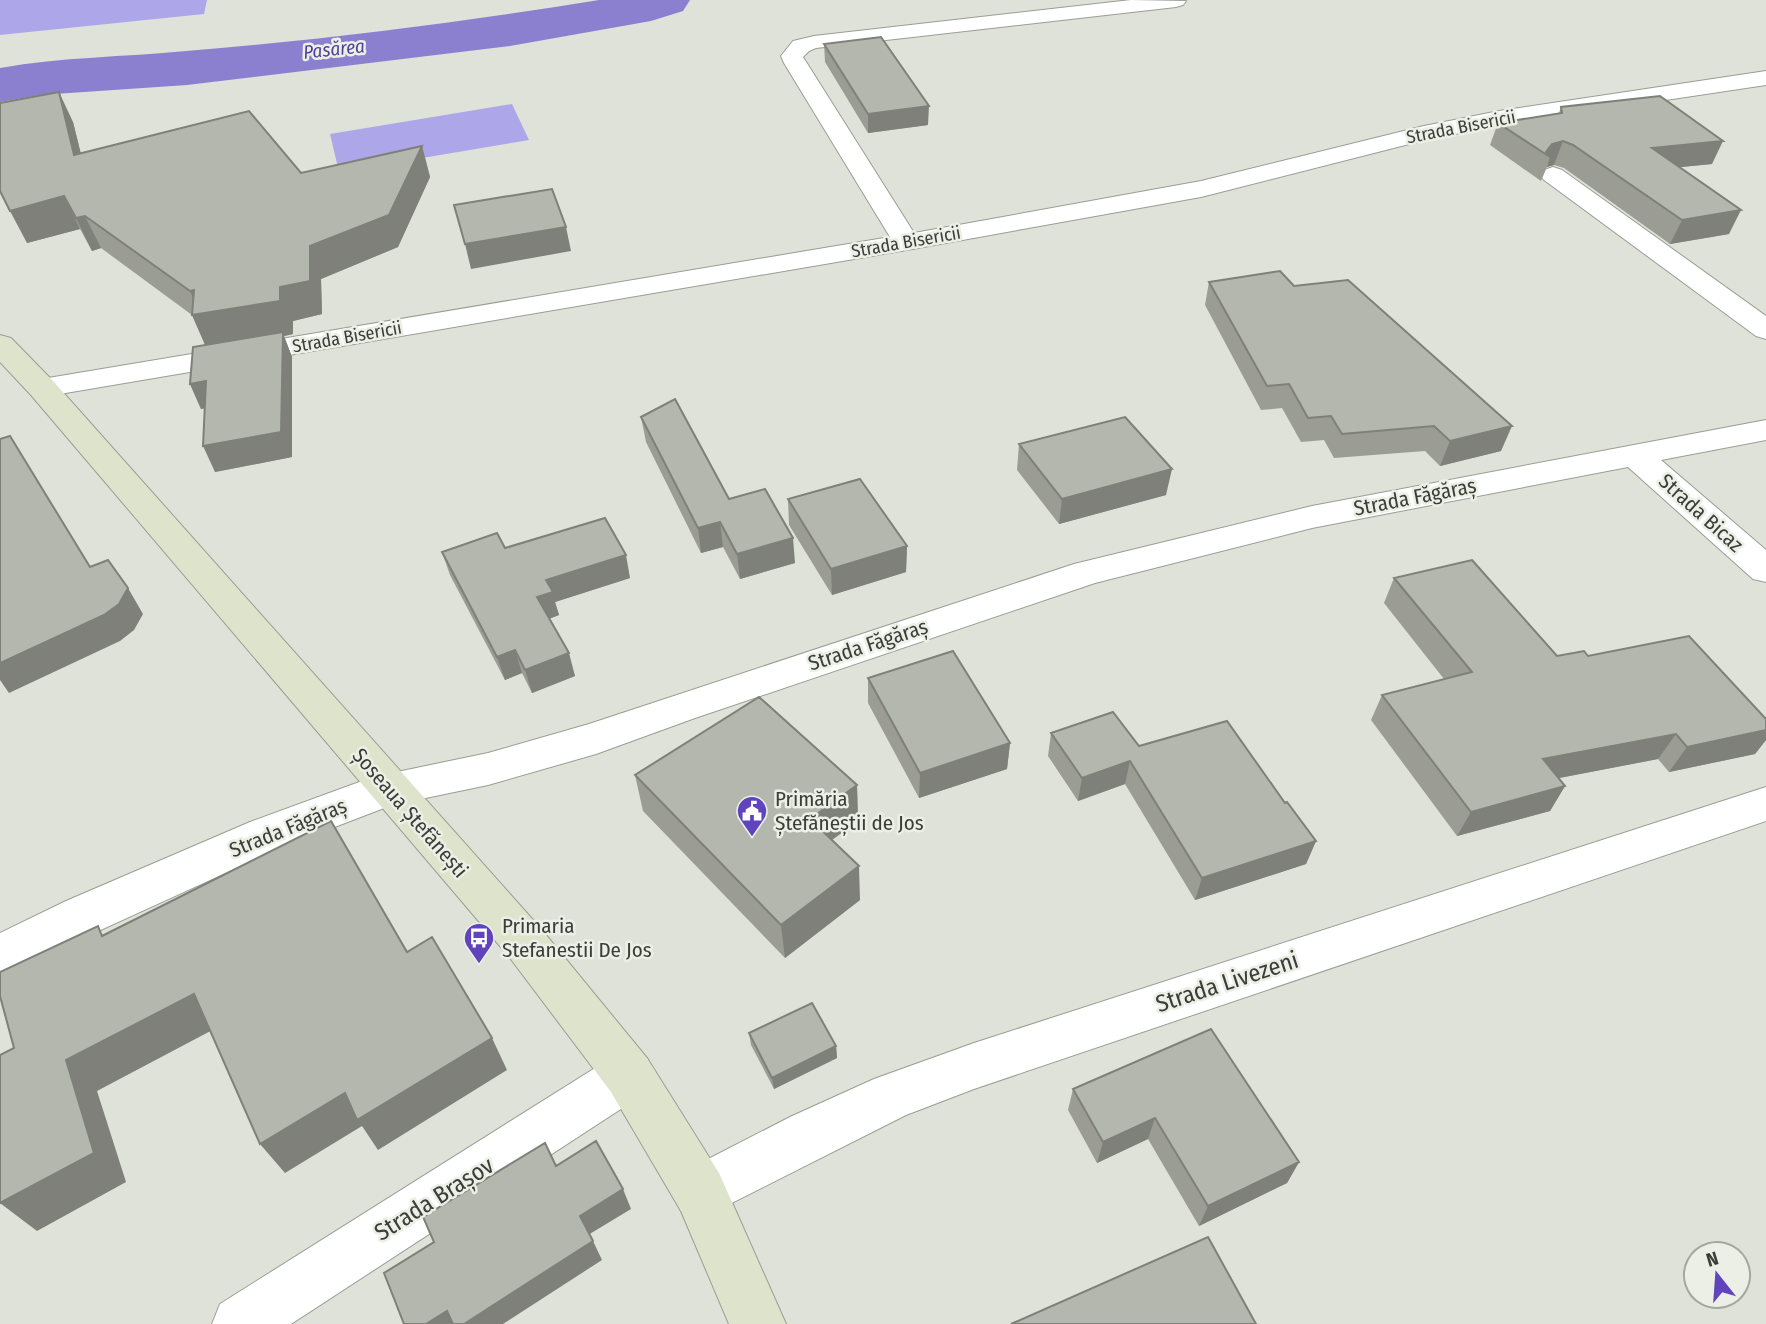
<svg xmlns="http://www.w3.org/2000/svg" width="1766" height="1324" viewBox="0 0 1766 1324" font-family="'Fira Sans Condensed',sans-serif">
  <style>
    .green { fill: #ada7ea }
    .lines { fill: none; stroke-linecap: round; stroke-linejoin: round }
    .river { fill: #8a80cf; fill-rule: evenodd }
    .minor-casing { stroke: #9a9d94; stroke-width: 2 }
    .secondary-casing { stroke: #9a9d94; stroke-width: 2 }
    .minor { fill: #fff; fill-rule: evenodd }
    .secondary { fill: #dde4cb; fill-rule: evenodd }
    .wall { fill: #9b9d95 }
    .shaded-wall { fill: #7e8079 }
    .building { fill: #b4b7ad; stroke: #7e8079; stroke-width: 2 }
    .labels { text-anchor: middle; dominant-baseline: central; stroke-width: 5; stroke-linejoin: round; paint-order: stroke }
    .far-street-label { font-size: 18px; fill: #3b3d39; stroke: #ebefe5 }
    .far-water-label { font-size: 19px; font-style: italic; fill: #513e9b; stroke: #ebefe5 }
    .street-label { font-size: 21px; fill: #3b3d39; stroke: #ebefe5 }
    .poi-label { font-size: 21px; fill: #3b3d39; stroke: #ebefe5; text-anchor: start }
    .near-street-label { font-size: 24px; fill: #3b3d39; stroke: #ebefe5 }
  </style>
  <rect width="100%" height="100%" fill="#dee2d8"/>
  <!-- green -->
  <path class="green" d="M0 0H207L204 14 0 35Z
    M512 104 529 140 339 172 330 134Z"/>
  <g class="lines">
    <!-- river -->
    <path class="river" d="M599 0H690L683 11 651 21 510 46 187 85 40 95 0 102V68C62 57 124 57 186 51 324 40 462 22 599 0Z"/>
    <!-- minor casing -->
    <g class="minor-casing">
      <path id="minor" d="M1131 0 1186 1 1183 5 1176 7 816 48 809 51 803 57 914 233 1201 181 1424 126 1499 111 1766 71V85L1499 125 1425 140 1201 197 907 250 42 397 31 395 27 388 31 381 42 379 890 237 784 63 781 56 793 41 814 36Z
        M1553 167 1562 170 1766 316V339L1756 336 1544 180 1540 175 1544 170Z
        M1766 420V440L1661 460 1766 550V582L1753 579 1628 467 1312 528 1095 583 695 718 596 754 488 785 392 805 280 848 0 976V933L66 901 250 822 373 777 488 753 589 724 1074 564 1312 506Z
        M1766 787V821L974 1089 906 1115 700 1219 681 1211 673 1192 681 1173 790 1117 874 1079 974 1043Z
        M629 1051 647 1058 654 1075 647 1092 291 1324H212L220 1304 611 1058Z"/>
    </g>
    <!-- secondary casing -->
    <g class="secondary-casing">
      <path id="secondary" d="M0 335 11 338 53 381 542 930 647 1058 719 1173 786 1324H729L681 1211 611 1092 510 958 31 395 0 362Z"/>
    </g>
    <!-- minor -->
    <use href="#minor" class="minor"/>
    <!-- secondary -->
    <use href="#secondary" class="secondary"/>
  </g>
  <!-- wall -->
  <path class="wall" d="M824 44 928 125 868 133 825 62Z
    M1561 107 1712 164 1680 167 1729 234 1670 244 1564 168 1554 165 1547 167 1541 181 1490 145 1498 123 1559 113Z
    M73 122 81 154 301 173 422 146 430 177 398 247 321 279 322 314 293 321V334L284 336 292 357V457L215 472 205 408 201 409 190 384 205 345 192 315 101 248 92 251 80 229 27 243Z
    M1209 282 1294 286 1501 451 1440 466 1425 451 1334 458 1324 440 1301 442 1282 408 1261 410 1205 305Z
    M641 417 729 499 795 563 740 579 723 547 701 553 646 442Z
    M1019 444 1166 495 1059 524 1017 470Z
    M788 499 907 546 906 572 832 595 789 525Z
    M505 548 630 578 555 602 559 615 549 619 575 676 532 693 522 673 505 680 450 575 442 552Z
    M1394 578 1557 656H1588L1766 719V740L1755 754 1669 772 1658 759 1559 778 1565 786 1550 811 1457 836 1371 720 1382 695 1444 679 1384 603Z
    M868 678 1010 743 1007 769 919 798 868 703Z
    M1051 733 1139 746 1285 803 1316 841 1306 864 1195 900 1125 784 1078 801 1048 756Z
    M635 775 857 785 858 821 832 840 860 900 785 958 643 811Z
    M749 1033 836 1046 837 1058 774 1089 751 1045Z
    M1073 1089 1299 1162 1287 1183 1199 1226 1148 1139 1097 1163 1068 1110Z"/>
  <!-- shaded-wall -->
  <path class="shaded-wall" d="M59 92 73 122 89 187 74 155Z
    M929 106 928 125 868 133V114Z
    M1563 141 1554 165 1547 167 1550 157 1546 152 1552 144Z
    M1723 141 1712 164 1641 171 1652 148Z
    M422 146 430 177 398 247 321 279 322 314 293 321V334L284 336 292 357V457L215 472 203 446 207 349 192 315 200 314 190 291 194 290 280 287 310 246Z
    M64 196 80 229 27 243 10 211Z
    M1741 210 1729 234 1670 244 1682 220Z
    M85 216 101 248 92 251 76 218Z
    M566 227 571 251 471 269 465 244Z
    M206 381 217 406 201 409 190 384Z
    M1512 426 1501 451 1440 466 1450 441Z
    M1172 469 1166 495 1059 524 1062 499Z
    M720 522 723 547 701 553 698 528Z
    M793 538 795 563 740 579 737 554Z
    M907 546 906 572 832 595 831 569Z
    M626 555 630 578 555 602 559 615 543 621 537 597 546 580Z
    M128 588 143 614 134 630 120 641 9 693 0 680V663Z
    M515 650 522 673 505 680 497 657Z
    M569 653 575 676 532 693 525 670Z
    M1766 730V740L1755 754 1669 772 1687 747Z
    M1676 734 1658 759 1528 784 1543 759Z
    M1010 743 1007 769 919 798 920 773Z
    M1130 761 1125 784 1078 801 1082 778Z
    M857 785 858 821 812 854 810 819Z
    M1565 786 1550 811 1457 836 1471 812Z
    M1316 841 1306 864 1195 900 1202 878Z
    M859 866 860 900 785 958 781 925Z
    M194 994 220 1026 97 1091 126 1182 37 1231 0 1203 66 1060Z
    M492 1038 507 1070 378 1150 362 1126 285 1173 260 1144 345 1093Z
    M836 1046 837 1058 774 1089 772 1078Z
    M1155 1118 1148 1139 1097 1163 1103 1142Z
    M1299 1162 1287 1183 1199 1226 1208 1206Z
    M623 1189 631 1209 588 1235 580 1216Z
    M593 1241 602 1260 503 1324H464Z
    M447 1311 457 1324H426Z"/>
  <!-- building -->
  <path class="building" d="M881 37 929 106 868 114 824 44Z
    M59 92 74 155 249 111 301 173 422 146 389 215 310 246V281L280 287V301L192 315 194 290 190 291 85 216 76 218 64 196 10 211 0 191V103Z
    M1660 96 1723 141 1652 148 1741 210 1682 220 1573 145 1563 141 1552 144 1546 152 1550 157 1498 123 1562 113 1561 107Z
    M552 189 566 227 465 244 454 205Z
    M1280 271 1294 286 1348 280 1512 426 1450 441 1434 426 1342 434 1331 416 1308 418 1289 384 1267 386 1209 282Z
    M283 332 281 432 203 446 206 381 190 384 193 347Z
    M675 399 729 499 765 489 793 538 737 554 720 522 698 528 641 417Z
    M1125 417 1172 469 1062 499 1019 444Z
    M10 436 90 567 108 560 128 588 119 604 104 615 0 663V439Z
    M860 479 907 546 831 569 788 499Z
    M605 518 626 555 546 580 553 592 537 597 569 653 525 670 515 650 497 657 442 552 497 533 505 548Z
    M1472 560 1557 656 1584 651 1588 656 1689 636 1766 719V730L1687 747 1676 734 1543 759 1565 786 1471 812 1382 695 1472 672 1394 578Z
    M953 651 1010 743 920 773 868 678Z
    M759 697 857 785 810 819 859 866 781 925 635 775Z
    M1113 712 1139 746 1227 721 1285 803 1287 802 1316 841 1202 878 1130 761 1082 778 1051 733Z
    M331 821 407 952 432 937 492 1038 357 1120 345 1093 260 1144 194 994 66 1060 94 1153 0 1203V1055L14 1048 0 996V972L98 926 102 936Z
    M812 1003 836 1046 772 1078 749 1033Z
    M1211 1029 1299 1162 1208 1206 1155 1118 1103 1142 1073 1089Z
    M596 1141 623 1189 580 1216 593 1241 464 1324H453L447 1311 426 1324H404L384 1273 434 1242 423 1217 545 1143 556 1166Z
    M1208 1237 1256 1324H1011Z"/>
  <!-- icons -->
  <defs>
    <g id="civic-pin" transform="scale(1.575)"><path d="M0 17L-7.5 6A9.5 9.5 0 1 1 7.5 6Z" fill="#6044bd" stroke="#ebefe5"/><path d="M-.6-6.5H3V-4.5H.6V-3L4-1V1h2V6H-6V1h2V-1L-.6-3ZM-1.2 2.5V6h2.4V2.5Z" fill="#fff"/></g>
    <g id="bus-pin" transform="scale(1.575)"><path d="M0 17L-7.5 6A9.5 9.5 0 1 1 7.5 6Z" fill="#6044bd" stroke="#ebefe5"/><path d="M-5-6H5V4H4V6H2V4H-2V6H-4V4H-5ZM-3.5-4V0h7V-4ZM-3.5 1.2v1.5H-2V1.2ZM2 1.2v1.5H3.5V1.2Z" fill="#fff"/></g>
  </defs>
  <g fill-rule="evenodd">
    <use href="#civic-pin" x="752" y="811"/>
    <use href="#bus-pin" x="479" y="938"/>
  </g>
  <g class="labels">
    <!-- far-street labels -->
    <g class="far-street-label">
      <text transform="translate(1461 127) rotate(-11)">Strada Bisericii</text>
      <text transform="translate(906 242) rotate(-10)">Strada Bisericii</text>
      <text transform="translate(347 337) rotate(-10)">Strada Bisericii</text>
    </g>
    <!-- far-water labels -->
    <g class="far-water-label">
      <text transform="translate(334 49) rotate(-6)">Pasărea</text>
    </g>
    <!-- street labels -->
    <g class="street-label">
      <text transform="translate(1415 497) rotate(-11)">Strada Făgăraș</text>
      <text transform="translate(1701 513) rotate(42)">Strada Bicaz</text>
      <text transform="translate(868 645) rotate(-18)">Strada Făgăraș</text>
      <text transform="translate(410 813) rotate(49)">Șoseaua Ștefănești</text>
      <text transform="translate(288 828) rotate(-22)">Strada Făgăraș</text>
    </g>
    <!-- poi labels -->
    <g class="poi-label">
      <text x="775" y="799">Primăria<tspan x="775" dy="24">Ștefăneștii de Jos</tspan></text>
      <text x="502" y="926">Primaria<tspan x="502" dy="24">Stefanestii De Jos</tspan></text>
    </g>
    <!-- near-street labels -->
    <g class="near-street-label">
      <text transform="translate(1227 982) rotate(-18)">Strada Livezeni</text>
      <text transform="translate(434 1199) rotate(-32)">Strada Brașov</text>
    </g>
  </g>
  <!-- north arrow -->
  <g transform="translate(1717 1275) rotate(343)"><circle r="33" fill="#ebefe5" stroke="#a5a8a0" stroke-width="2"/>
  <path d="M0-5L12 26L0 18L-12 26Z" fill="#6044bd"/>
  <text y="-10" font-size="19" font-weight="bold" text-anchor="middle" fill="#3b3d39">N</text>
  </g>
</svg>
